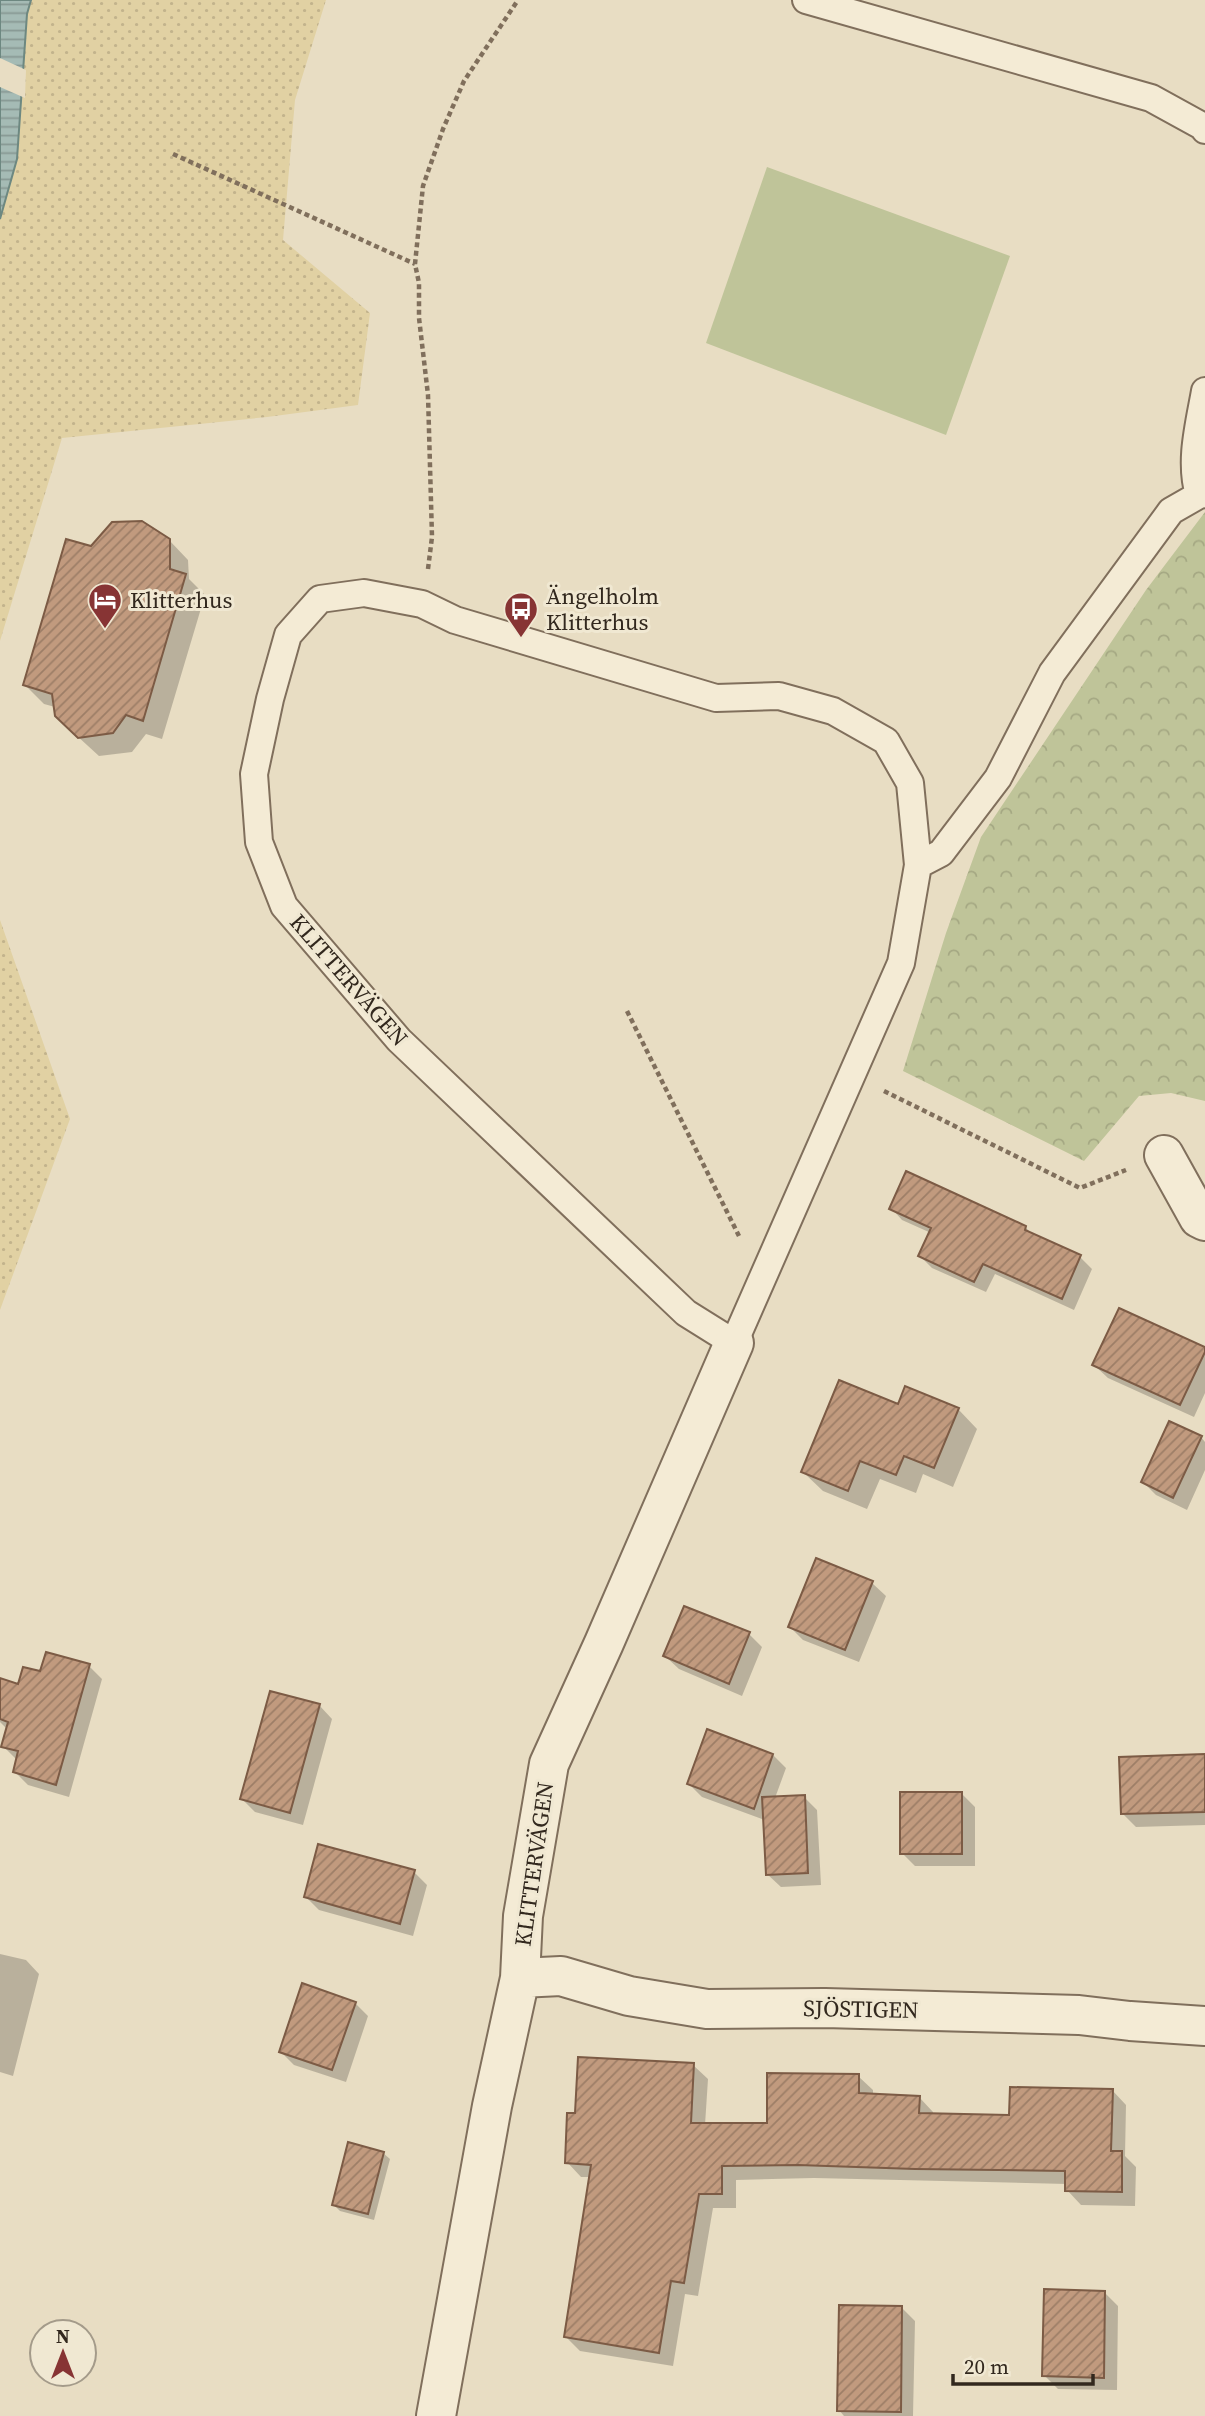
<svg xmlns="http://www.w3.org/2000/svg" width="1205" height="2416" viewBox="0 0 1205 2416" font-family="'Source Serif 4',serif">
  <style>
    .green { fill: #bfc499 }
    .forest { fill: url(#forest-crowns) }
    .sand { fill: url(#sand-dots) }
    .water { fill: url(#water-rules); stroke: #6d8881; stroke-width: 2 }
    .pier { fill: #e8ddc3 }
    .shadow { fill: #0003 }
    .building { fill: url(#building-hatch); stroke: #7c5b45; stroke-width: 2 }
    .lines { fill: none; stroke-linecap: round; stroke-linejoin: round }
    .lane-casing { stroke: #806f5c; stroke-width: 30 }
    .street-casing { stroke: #806f5c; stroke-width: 42 }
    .path { stroke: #806f5c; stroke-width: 4.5; stroke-dasharray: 5 3.5; stroke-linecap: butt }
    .lane { stroke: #f4ebd5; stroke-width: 26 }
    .street { stroke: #f4ebd5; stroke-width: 38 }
    .labels { text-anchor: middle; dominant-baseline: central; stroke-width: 6; stroke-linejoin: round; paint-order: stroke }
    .poi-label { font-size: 23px; fill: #32281e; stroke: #f0e8d2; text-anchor: start }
    .street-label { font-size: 23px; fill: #32281e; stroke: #f0e8d2 }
  </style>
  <defs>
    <pattern id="forest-crowns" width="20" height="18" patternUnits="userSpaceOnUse" patternTransform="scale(1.75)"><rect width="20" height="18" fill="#bfc499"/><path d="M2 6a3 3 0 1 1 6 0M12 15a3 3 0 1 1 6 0" fill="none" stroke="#a5a883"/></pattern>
    <pattern id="sand-dots" width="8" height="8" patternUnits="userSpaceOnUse" patternTransform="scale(1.75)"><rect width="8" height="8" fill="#e1d1a3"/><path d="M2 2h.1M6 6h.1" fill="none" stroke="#c2b38c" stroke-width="1.8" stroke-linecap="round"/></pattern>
    <pattern id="water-rules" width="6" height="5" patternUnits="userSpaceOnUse" patternTransform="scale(1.75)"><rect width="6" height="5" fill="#a5bbb5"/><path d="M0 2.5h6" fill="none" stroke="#879893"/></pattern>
    <pattern id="building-hatch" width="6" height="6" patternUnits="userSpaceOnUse" patternTransform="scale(1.75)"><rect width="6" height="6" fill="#c19a7e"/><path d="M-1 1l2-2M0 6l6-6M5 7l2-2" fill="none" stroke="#9d7e67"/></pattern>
  </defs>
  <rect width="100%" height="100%" fill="#e8ddc3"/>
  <!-- green -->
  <path class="green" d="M767 167 1010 256 946 435 706 343Z"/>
  <!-- forest -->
  <path class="forest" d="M1205 512V1101L1171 1093 1139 1096 1084 1161 903 1071 946 933 981 837 1146 590Z"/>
  <!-- sand -->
  <path class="sand" d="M31 0H326L295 100 283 240 370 313 358 405 267 417 62 438 0 641V219L17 159 27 14Z
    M0 920 70 1119 0 1310Z"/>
  <!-- water -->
  <path class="water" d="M0 0H31L27 14 17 159 0 219Z"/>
  <!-- pier -->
  <path class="pier" d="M0 58 26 70 25 98 0 87Z"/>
  <!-- shadow -->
  <path class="shadow" d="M169 540 188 560 189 579 205 595 162 739 146 734 132 752 99 756 76 735 55 707 44 704 25 685 92 548Z
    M891 1208 1025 1227 1034 1236 1080 1257 1092 1269 1074 1310 995 1274 986 1292 932 1268 920 1256 931 1233 902 1220Z
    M1205 1349V1393L1194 1417 1108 1378 1094 1365Z
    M899 1406 958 1409 977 1429 953 1487 923 1474 916 1493 880 1479 867 1509 823 1491 803 1472Z
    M1201 1437 1205 1442V1470L1187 1510 1156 1495 1143 1482Z
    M817 1560 872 1583 886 1596 859 1662 803 1640 790 1627Z
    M749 1634 762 1647 742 1696 679 1669 665 1656Z
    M89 1666 102 1679 69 1797 28 1785 15 1772 16 1759 3 1746 8 1730 0 1722V1696L42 1673Z
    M319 1705 332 1719 303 1825 255 1812 242 1799Z
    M773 1755 786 1768 775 1798 804 1797 817 1810 821 1885 781 1887 767 1874 765 1820 702 1797 689 1784Z
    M1205 1756V1825L1136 1827 1123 1814Z
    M961 1793 975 1807V1866H915L902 1853Z
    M414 1872 427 1885 413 1936 319 1910 306 1897Z
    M0 1954 26 1960 39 1974 13 2076 0 2072Z
    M355 2003 368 2016 346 2082 294 2065 281 2052Z
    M693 2065 708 2079 705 2125H769L858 2076 873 2090V2095L919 2097 933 2112V2115L1011 2117 1112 2090 1126 2105 1125 2156 1136 2167 1135 2206 1081 2205 1067 2190V2184L814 2178 736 2180V2208H713L698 2296 685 2294 673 2366 580 2351 566 2337 591 2177H581L567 2162 577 2115Z
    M383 2153 390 2159 374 2220 340 2211 334 2205Z
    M1104 2292 1118 2306 1117 2390 1058 2389 1044 2375Z
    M902 2308 915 2321 913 2416H844L839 2410Z"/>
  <!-- building -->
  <path class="building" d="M142 521 170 539V569L186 574 143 721 126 715 113 733 78 738 55 716 52 694 23 685 66 539 91 546 112 522Z
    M906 1171 1026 1226 1025 1230 1081 1255 1062 1299 983 1264 974 1282 918 1256 931 1228 889 1209Z
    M1119 1308 1205 1347V1352L1180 1405 1092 1365Z
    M839 1380 898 1404 905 1386 959 1408 934 1468 904 1456 896 1475 860 1461 848 1491 801 1472Z
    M1169 1421 1202 1436 1173 1498 1141 1482Z
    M816 1558 873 1581 845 1650 788 1627Z
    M684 1606 750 1632 729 1684 663 1656Z
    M46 1652 90 1664 56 1785 13 1772 18 1751 1 1747 8 1722 0 1719V1678L18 1684 23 1667 40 1671Z
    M270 1691 320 1704 290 1813 240 1799Z
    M707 1729 773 1754 754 1809 687 1784Z
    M1205 1754V1812L1121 1814 1119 1757Z
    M900 1792H962V1854H900Z
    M805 1795 808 1873 766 1875 762 1797Z
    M318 1844 415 1870 400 1924 304 1897Z
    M302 1983 356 2002 332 2070 279 2052Z
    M578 2057 694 2063 691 2123H767V2073L859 2074V2093L920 2096 919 2113 1009 2115 1010 2087 1113 2089 1111 2151H1122V2192L1065 2191V2171L915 2169 798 2165 722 2166V2194H699L684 2283 671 2281 659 2353 564 2337 591 2165 565 2163 567 2113H575Z
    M348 2142 384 2152 368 2214 332 2205Z
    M1044 2289 1105 2291 1104 2378 1042 2376Z
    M839 2305 902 2306 901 2412 837 2411Z"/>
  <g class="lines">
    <!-- lane casing -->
    <g class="lane-casing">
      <path id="lane" d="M806 0 1151 98 1202 126 1205 130
        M1199 495C1189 461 1199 425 1205 391
        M364 593 422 604 455 620 716 698 779 696 833 711 886 741 910 783 918 865 901 963 734 1343 686 1313 399 1040 284 906 259 842 254 774 270 699 288 635 320 599Z
        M918 865 941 853 998 778 1052 673 1171 511 1199 495 1205 494"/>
    </g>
    <!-- street casing -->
    <g class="street-casing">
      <path id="street" d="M1164 1155 1199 1218 1205 1221
        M520 1978 561 1976 629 1996 707 2009 825 2008 1079 2015 1130 2021 1205 2026
        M436 2416 492 2106 520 1978 523 1916 549 1764 604 1643 734 1343"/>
    </g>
    <!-- path -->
    <path class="path" d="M173 154 415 264
      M428 569 432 537 428 395 419 318V283L415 264 423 186 443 129 464 81 518 0
      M627 1011 739 1236
      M884 1091 1080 1188 1126 1170"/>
    <!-- lane -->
    <use href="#lane" class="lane"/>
    <!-- street -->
    <use href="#street" class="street"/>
  </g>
  <!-- icons -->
  <defs>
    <g id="hotel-pin" transform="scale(1.75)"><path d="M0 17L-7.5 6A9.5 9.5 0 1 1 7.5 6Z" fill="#873434" stroke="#f0e8d2"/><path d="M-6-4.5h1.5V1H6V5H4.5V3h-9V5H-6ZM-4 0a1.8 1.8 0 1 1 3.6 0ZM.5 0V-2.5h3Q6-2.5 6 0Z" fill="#fff"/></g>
    <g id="bus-pin" transform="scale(1.75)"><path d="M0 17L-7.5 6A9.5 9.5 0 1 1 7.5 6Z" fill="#873434" stroke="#f0e8d2"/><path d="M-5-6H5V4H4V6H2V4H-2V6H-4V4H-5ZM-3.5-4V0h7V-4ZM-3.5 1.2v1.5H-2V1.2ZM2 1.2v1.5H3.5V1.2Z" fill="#fff"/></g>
  </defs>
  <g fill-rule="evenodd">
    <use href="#hotel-pin" x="105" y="600"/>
    <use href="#bus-pin" x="521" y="609"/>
  </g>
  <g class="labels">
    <!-- poi labels -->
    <g class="poi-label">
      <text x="546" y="596">Ängelholm<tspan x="546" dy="26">Klitterhus</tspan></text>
      <text x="130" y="600">Klitterhus</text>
    </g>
    <!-- street labels -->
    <g class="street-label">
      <text transform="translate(349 980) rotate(49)">KLITTERVÄGEN</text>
      <text transform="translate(534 1864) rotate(-82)">KLITTERVÄGEN</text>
      <text transform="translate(861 2009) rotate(1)">SJÖSTIGEN</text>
    </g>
  </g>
  <!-- north arrow -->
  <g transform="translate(63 2353)"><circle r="33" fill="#f0e8d2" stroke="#a49b8a" stroke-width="2"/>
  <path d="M0-5L12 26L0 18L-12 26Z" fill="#873434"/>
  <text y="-10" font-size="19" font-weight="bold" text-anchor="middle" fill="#32281e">N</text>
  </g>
  <!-- scale -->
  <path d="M953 2374v10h140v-10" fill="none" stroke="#32281e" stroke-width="3.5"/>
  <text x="964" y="2374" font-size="21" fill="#32281e" stroke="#f0e8d2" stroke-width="5" paint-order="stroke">20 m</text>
</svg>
